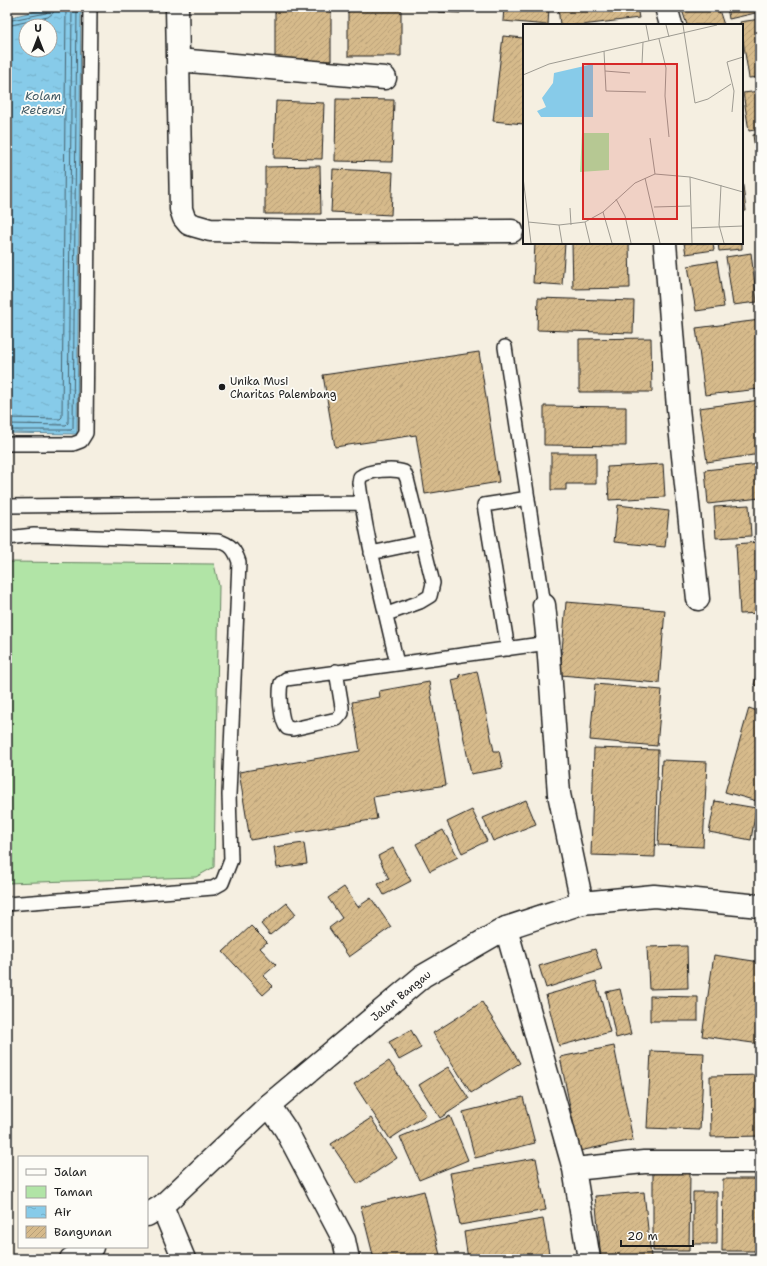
<svg xmlns="http://www.w3.org/2000/svg" width="767" height="1266" viewBox="0 0 767 1266" font-family="'Shantell Sans',sans-serif">
  <style>
    .green { fill: #b1e4a6; stroke: #668061 }
    .water { fill: url(#water-ripples); stroke: #5c8597; fill-rule: evenodd }
    .lines { fill: none; stroke-linecap: round; stroke-linejoin: round }
    .shore { stroke: #47626e; stroke-width: 1 }
    .building { fill: url(#building-hatch); stroke: #1c1c1c }
    .lane-casing { stroke: #1c1c1c; stroke-width: 16 }
    .street-casing { stroke: #1c1c1c; stroke-width: 25 }
    .secondary-casing { stroke: #1c1c1c; stroke-width: 25 }
    .lane { stroke: #fdfcf7; stroke-width: 13 }
    .street { stroke: #fdfcf7; stroke-width: 22 }
    .secondary { stroke: #fdfcf7; stroke-width: 22 }
    .poi-dot { fill: #1c1c1c; stroke: #fdfcf7; stroke-width: 1.5 }
    .labels { text-anchor: middle; dominant-baseline: central; stroke-width: 3.5; stroke-linejoin: round; paint-order: stroke }
    .poi-label { font-size: 11px; fill: #1c1c1c; stroke: #fdfcf7; text-anchor: start }
    .street-label { font-size: 11px; fill: #1c1c1c; stroke: #fdfcf7 }
    .water-label { font-size: 12px; font-style: italic; fill: #415964; stroke: #fdfcf7 }
    .inset-road { fill: none; stroke: #9e9b92; stroke-width: 1 }
    .view { fill: #d62828; fill-opacity: 0.15; stroke: #d62828; stroke-width: 2 }
    .inset-edge { fill: none; stroke: #1c1c1c; stroke-width: 2 }
  </style>
  <defs>
    <pattern id="water-ripples" width="26" height="14" patternUnits="userSpaceOnUse"><rect width="26" height="14" fill="#87cbe9"/><path d="M2 4q2-2 4 0t4 0M15 11q2-2 4 0t4 0" fill="none" stroke="#74aec7"/></pattern>
    <pattern id="building-hatch" width="6" height="6" patternUnits="userSpaceOnUse"><rect width="6" height="6" fill="#d6ba8b"/><path d="M-1 1l2-2M0 6l6-6M5 7l2-2" fill="none" stroke="#b79f77"/></pattern>
  </defs>
  <rect width="100%" height="100%" fill="#f5efe1"/>
  <filter id="ink" filterUnits="userSpaceOnUse"><feTurbulence type="fractalNoise" baseFrequency=".025" numOctaves="2"/><feDisplacementMap in="SourceGraphic" scale="8" xChannelSelector="R" yChannelSelector="G"/><feConvolveMatrix kernelMatrix="1 2 1 2 8 2 1 2 1" color-interpolation-filters="sRGB"/></filter>
  <g filter="url(#ink)">
    <!-- green -->
    <path class="green" d="M7 562 214 564 219 586 214 867 196 877 7 883Z"/>
    <!-- water -->
    <path class="water" d="M53 7H81L77 434 7 433V18ZM26 26H50V50H26Z"/>
    <g class="lines">
      <!-- shore -->
      <path class="shore" d="M7 21 46 13 49 10 50 7
        M7 26 48 17 53 13 55 7
        M7 418 60 419 62 417 66 7
        M7 424 66 425 68 423 72 7
        M7 430H71L73 428 77 7"/>
    </g>
    <!-- building -->
    <path class="building" d="M348 7H401V56H348Z
      M438 7H460V13L438 12Z
      M504 7H549L548 25 503 21Z
      M558 7H637L639 18 582 25H560Z
      M692 7H718L724 25H687L682 10Z
      M727 7H760V12L729 19Z
      M331 8V61H275V9Z
      M760 19V77L749 78 742 34V25H741L740 22Z
      M503 36 524 38V124L493 121Z
      M760 91V129L749 131 743 93Z
      M336 99 394 100 392 162 335 161Z
      M276 101 324 103 322 159 274 158Z
      M760 134V176L759 177 753 135Z
      M320 166 321 214H265V167Z
      M333 169 393 172 391 215 331 212Z
      M742 178 746 211H742Z
      M535 243H565L562 285 533 283Z
      M572 243H629L630 288 573 289Z
      M684 243H713L714 250 686 254Z
      M718 243H742V249L719 251Z
      M751 253 757 302 733 305 726 257Z
      M717 261 724 307 696 311 688 266Z
      M538 298 634 301 633 333 537 330Z
      M760 320V389L705 395 696 328Z
      M651 338 652 392H579V339Z
      M479 352 499 482 425 494 416 435 335 447 323 375Z
      M760 400V454L707 462 699 408Z
      M544 406 626 407V446L544 445Z
      M551 453H596V484H566V490H551Z
      M663 464 665 497 609 500 607 467Z
      M760 464V498L708 504 705 470Z
      M618 505 669 511 665 547 614 542Z
      M749 505 751 536 716 538 714 507Z
      M758 542 760 613 740 614 736 544Z
      M566 602 665 610 659 683 560 675Z
      M760 661V686L754 685Z
      M477 671 494 751H499L503 768 471 774 452 680 460 678 459 675Z
      M429 682 446 785 373 797 377 819 250 840 239 772 360 751 352 702 380 697 379 691Z
      M595 684 662 690 657 746 590 740Z
      M749 708 760 712V802L725 792Z
      M594 748 658 750 655 857 591 855Z
      M662 760 707 762 703 847 658 845Z
      M526 800 536 824 493 841 483 818Z
      M715 801 756 808 751 840 709 832Z
      M472 810 487 841 462 853 447 822Z
      M443 830 458 857 430 871 416 844Z
      M304 843 307 864 277 868 274 847Z
      M393 848 411 881 384 895 378 884 389 879 378 856Z
      M344 887 358 907 371 898 391 927 349 957 329 928 342 918 328 898Z
      M287 903 296 914 270 935 261 924Z
      M251 926 267 942 260 948 276 965 263 976 273 986 263 995 223 952Z
      M687 946 688 988 649 989 647 947Z
      M595 949 602 970 546 988 539 966Z
      M714 955 760 962V1044L702 1036Z
      M596 981 610 1032 559 1046 546 995Z
      M620 989 631 1034 616 1038 606 992Z
      M650 996 698 997V1021H650Z
      M482 1002 520 1063 471 1093 433 1033Z
      M411 1030 421 1048 399 1060 389 1042Z
      M614 1046 633 1140 579 1151 560 1057Z
      M651 1051 704 1053 700 1130 647 1128Z
      M389 1061 426 1115 390 1139 354 1084Z
      M448 1067 469 1099 440 1118 419 1085Z
      M760 1075V1136L711 1137 710 1076Z
      M523 1097 535 1143 475 1158 463 1112Z
      M450 1116 468 1160 419 1180 400 1137Z
      M371 1118 397 1158 358 1184 331 1144Z
      M536 1158 546 1210 460 1225 450 1173Z
      M653 1171 690 1172 689 1251H653Z
      M723 1179H760V1251H722Z
      M424 1191 441 1259H374L361 1207Z
      M644 1192 651 1257 626 1259H601L595 1196Z
      M693 1192H717V1244H693Z
      M543 1219 550 1259H468L464 1232Z"/>
    <g class="lines">
      <!-- lane casing -->
      <g class="lane-casing">
        <path id="lane" d="M505 347 544 605
          M7 444H73L81 441 86 433 90 7
          M7 506 362 503
          M7 538 34 535 218 541C231 544 235 550 239 562L229 795 231 860 222 883 213 888 201 889 7 904
          M371 553 423 542
          M387 614 420 602 430 596 433 583 407 479 404 472C394 468 369 470 360 477L359 483C367 544 384 604 397 664L548 643
          M508 649 484 505 528 498
          M336 671 342 707V713L337 719 293 729 287 728C280 720 279 693 281 683L286 679 397 664"/>
      </g>
      <!-- street casing -->
      <g class="street-casing">
        <path id="street" d="M177 7 181 209 184 218 189 224 210 230 317 232 512 231
          M666 7 671 25
          M178 60 385 78
          M665 243 678 408 698 599
          M544 605 548 643 559 794 582 903
          M506 928 574 1169 589 1259
          M269 1105 286 1130 344 1240 348 1259
          M574 1169 644 1162H760
          M162 1206 184 1259"/>
      </g>
      <!-- secondary casing -->
      <g class="secondary-casing">
        <path id="secondary" d="M147 1215 162 1206 269 1105 423 976 506 928 582 903 654 896 760 906
          M71 1259 92 1247"/>
      </g>
      <!-- lane -->
      <use href="#lane" class="lane"/>
      <!-- street -->
      <use href="#street" class="street"/>
      <!-- secondary -->
      <use href="#secondary" class="secondary"/>
    </g>
  </g>
  <!-- markers -->
  <circle class="poi-dot" cx="222" cy="387" r="4"/>
  <g class="labels">
    <!-- poi labels -->
    <g class="poi-label">
      <text x="230" y="381">Unika Musi<tspan x="230" dy="13">Charitas Palembang</tspan></text>
    </g>
    <!-- street labels -->
    <g class="street-label">
      <text transform="translate(401 996) rotate(-39)">Jalan Bangau</text>
    </g>
    <!-- water labels -->
    <g class="water-label">
      <text x="43" y="96">Kolam<tspan x="43" dy="14">Retensi</tspan></text>
    </g>
  </g>
  <!-- overview -->
  <g transform="translate(523 24)">
    <rect width="220" height="220" fill="#f5efe1"/>
    <path d="M59 109H86V146L57 148Z" fill="#b1e4a6"/>
    <path d="M70 40V93H18L14 87 23 83 19 74 30 59 31 49Z" fill="#87cbe9"/>
    <path class="inset-road" d="M123 1 126 17M143 1 146 13M160 1 172 79 185 75 208 60M136 15 143 44 142 72 146 113M81 27 83 67 123 68M119 40 120 18M82 47 107 49M0 51 26 40 194 1M209 88 211 67 204 38 220 33M127 114 132 150M0 153 8 219M167 153 169 219M122 154 137 219M198 161 196 201 201 219M93 175 102 192 108 219M131 183 167 182M47 184 48 201M80 188 89 219M5 198 36 201 62 198 80 188 112 159 132 150 167 153 220 168M62 198 67 219M36 201 39 219M168 204 220 202"/>
    <path class="view" d="M60 40H154V195H60Z"/>
    <rect width="220" height="220" class="inset-edge"/>
  </g>
  <!-- margin -->
  <rect width="767" height="1266" fill="none" stroke="#fdfcf7" stroke-width="24"/>
  <rect x="12" y="12" width="743" height="1242" fill="none" stroke="#1c1c1c" stroke-width="1.5" filter="url(#ink)"/>
  <!-- legend -->
  <rect x="18" y="1156" width="130" height="92" fill="#fdfcf7" stroke="#a3a29f"/>
  <rect x="26" y="1169" width="20" height="6" fill="#fdfcf7" stroke="#a3a29f"/>
  <text x="54" y="1176" font-size="12" fill="#1c1c1c">Jalan</text>
  <rect x="26" y="1186" width="20" height="12" fill="#b1e4a6" stroke="#a3a29f"/>
  <text x="54" y="1196" font-size="12" fill="#1c1c1c">Taman</text>
  <rect x="26" y="1206" width="20" height="12" fill="url(#water-ripples)" stroke="#a3a29f"/>
  <text x="54" y="1216" font-size="12" fill="#1c1c1c">Air</text>
  <rect x="26" y="1226" width="20" height="12" fill="url(#building-hatch)" stroke="#a3a29f"/>
  <text x="54" y="1236" font-size="12" fill="#1c1c1c">Bangunan</text>
  <!-- north arrow -->
  <g transform="translate(38 38)"><circle r="19" fill="#fdfcf7" stroke="#a3a29f"/>
  <path d="M0-3L7 15L0 10L-7 15Z" fill="#1c1c1c"/>
  <text y="-6" font-size="11" font-weight="bold" text-anchor="middle" fill="#1c1c1c">U</text>
  </g>
  <!-- scale -->
  <path d="M621 1240v6h72v-6" fill="none" stroke="#1c1c1c" stroke-width="2"/>
  <text x="627" y="1240" font-size="12" fill="#1c1c1c" stroke="#fdfcf7" stroke-width="3" paint-order="stroke">20 m</text>
</svg>
